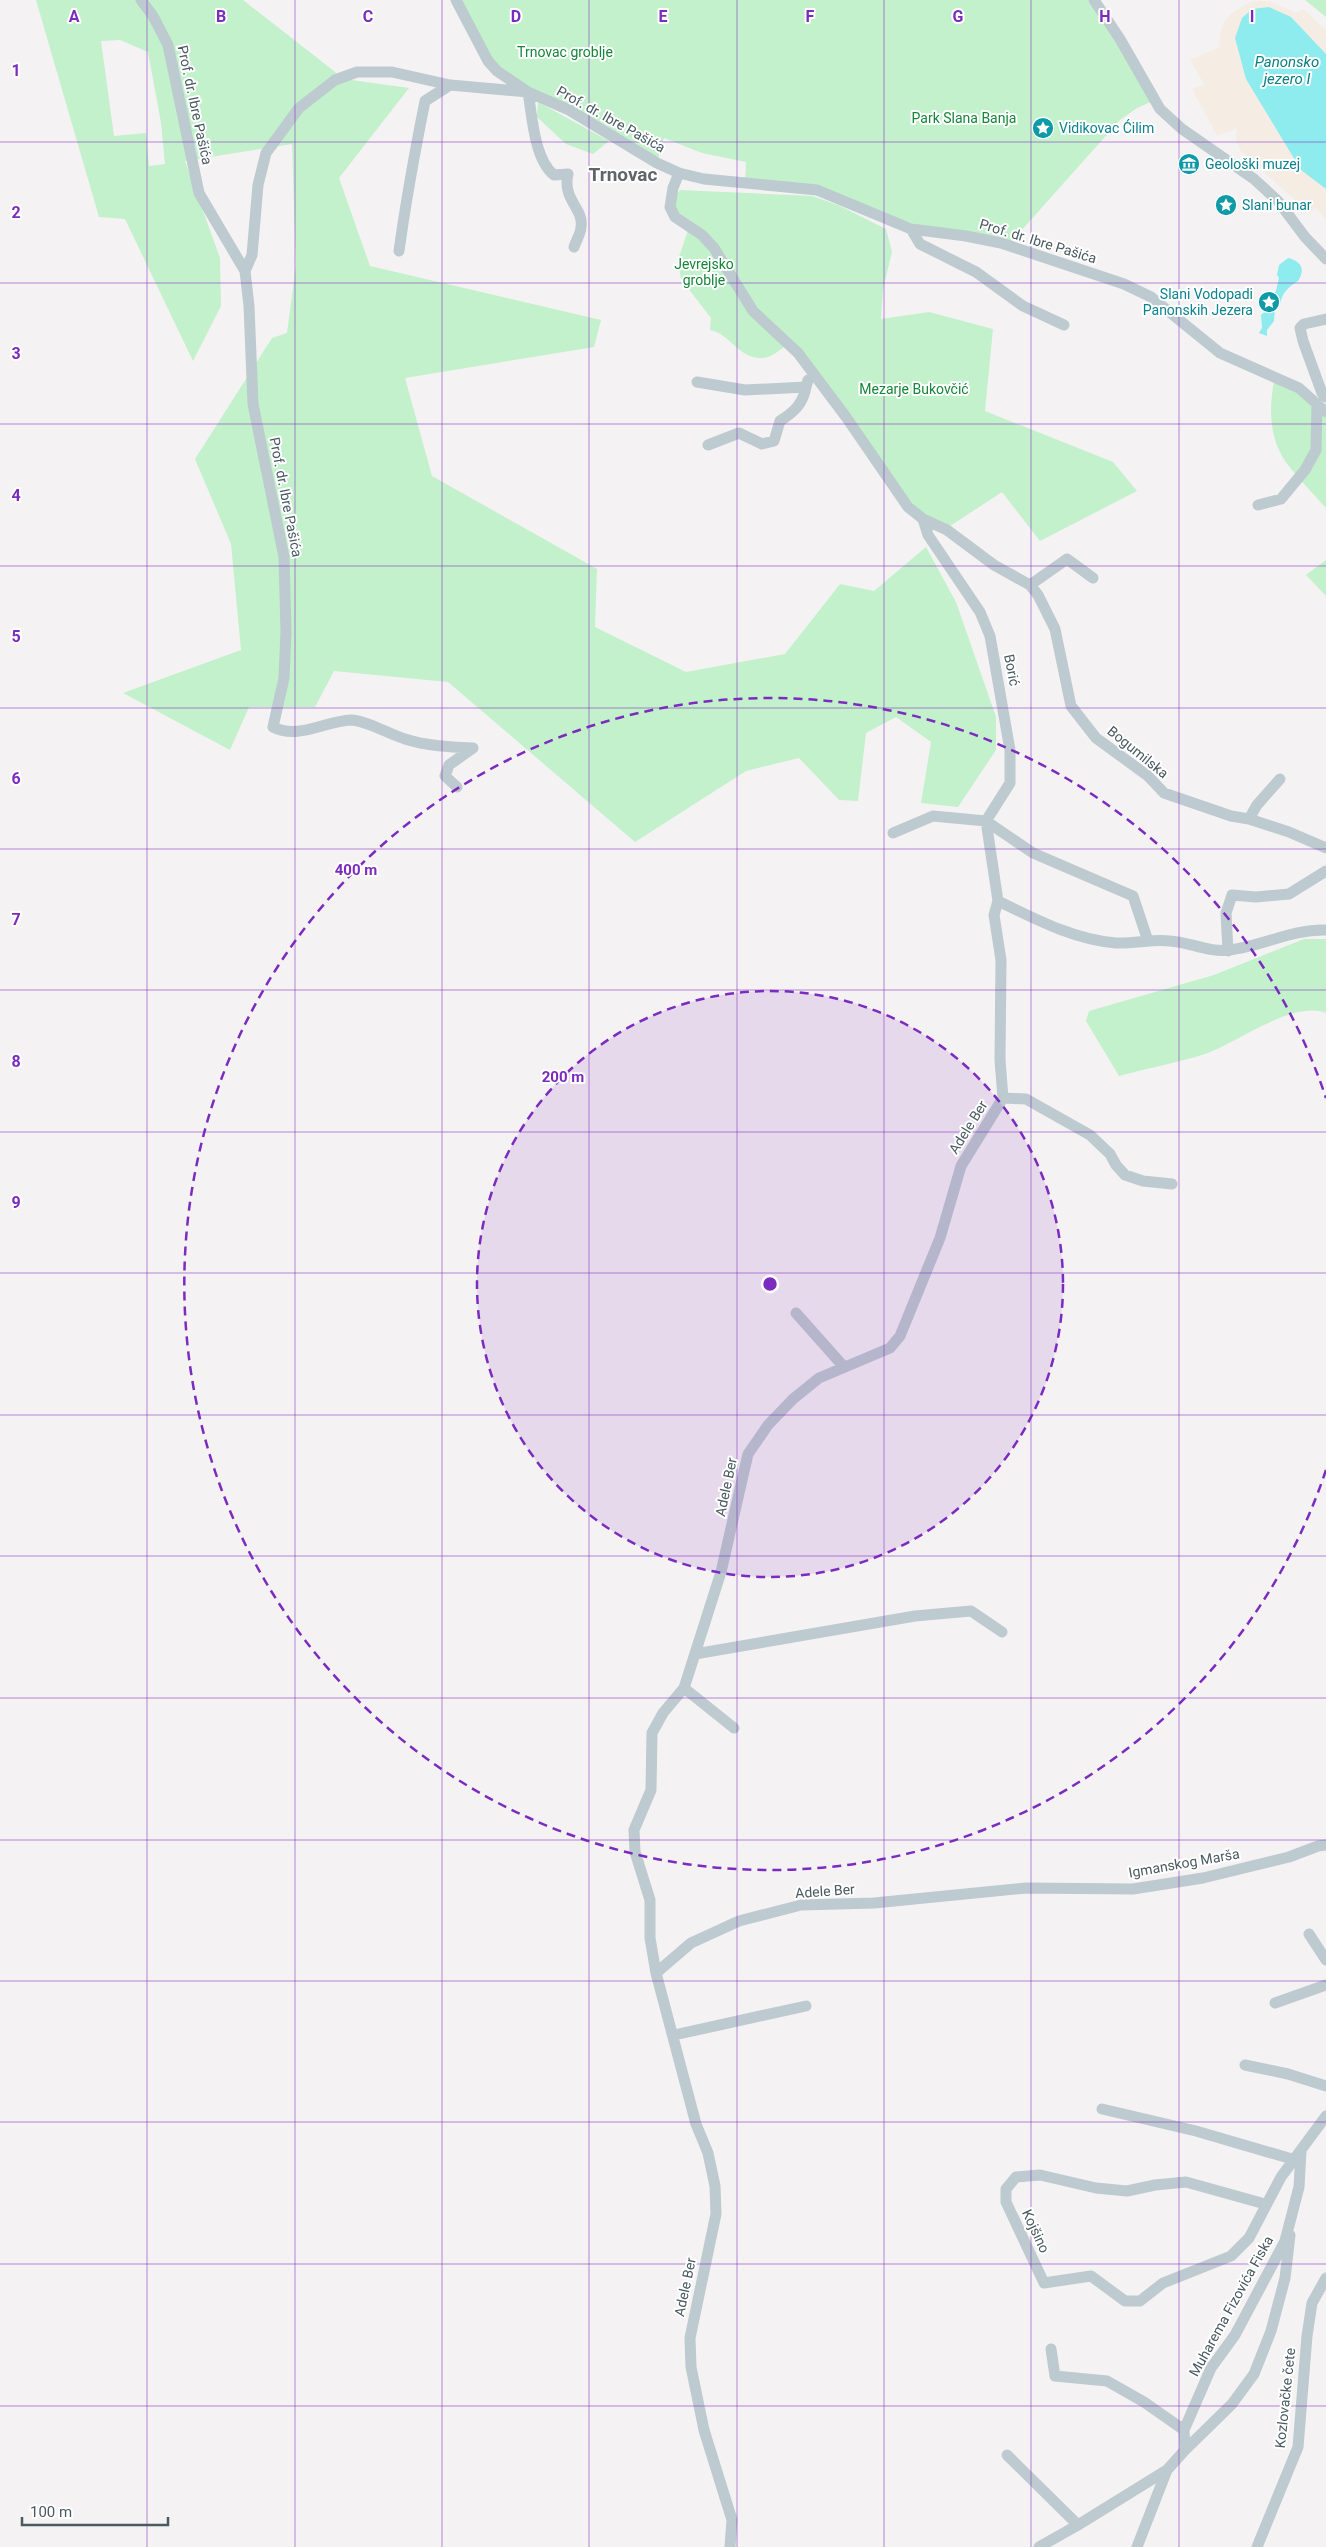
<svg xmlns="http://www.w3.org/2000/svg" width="1326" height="2547" viewBox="0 0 1326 2547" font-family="Roboto,sans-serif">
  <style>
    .green { fill: #c2f1cb; fill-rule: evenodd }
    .sand { fill: #f5ece4 }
    .water { fill: #8eecef }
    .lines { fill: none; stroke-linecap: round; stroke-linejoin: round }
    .minor { stroke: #bdcacf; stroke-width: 11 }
    .grid { fill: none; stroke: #7b2cbf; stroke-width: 1; stroke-opacity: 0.55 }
    .ring { fill: none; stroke: #7b2cbf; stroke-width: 2.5; stroke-dasharray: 9 6 }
    .labels { text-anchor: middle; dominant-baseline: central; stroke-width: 4; stroke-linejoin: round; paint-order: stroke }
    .park-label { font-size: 14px; fill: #168639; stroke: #fff }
    .street-label { font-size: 14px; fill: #495a61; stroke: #fff }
    .culture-label { font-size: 14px; fill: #0d838f; stroke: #fff; text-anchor: start }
    .water-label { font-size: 15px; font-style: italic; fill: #0c8082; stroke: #fff }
    .district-label { font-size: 19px; font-weight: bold; fill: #5e6467; stroke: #fff }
    .grid-label { font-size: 16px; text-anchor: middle; font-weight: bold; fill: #7b2cbf; stroke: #fff; stroke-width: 4; stroke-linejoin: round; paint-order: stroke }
    .centre { fill: #7b2cbf; stroke: #fff; stroke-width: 2.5 }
    .ring-label { font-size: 15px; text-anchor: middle; font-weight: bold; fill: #7b2cbf; stroke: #fff; stroke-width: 4; stroke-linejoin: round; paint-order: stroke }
  </style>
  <rect width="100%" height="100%" fill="#f5f2f3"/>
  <!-- green -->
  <path class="green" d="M36 0H243L344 79 409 88 339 178 370 266 601 320 594 347 405 378 432 476 597 569 595 627 686 672 785 654 840 584 874 591 926 547 956 602 996 717V750L958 807 921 803 931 742 896 717 866 733 858 801 839 800 799 758 746 771 635 842 448 682 334 671 315 707H249L230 750 123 693 241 650 231 544 195 459 272 338 287 333 296 265 292 144 185 161 220 258 221 306 193 361 125 219 99 217ZM120 40 148 52 161 123 165 164 149 166 146 133 114 136 101 41Z
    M456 0H1094L1155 100 1137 108 1120 120 1011 242 940 233 844 200 745 183 746 162 702 153 664 138 657 163 497 71Z
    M1305 0H1326V17Z
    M538 102 609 141 593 154 566 144 537 117Z
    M680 190 812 196 838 205 886 229 892 252 883 289 881 319 929 312 993 329 985 411 1113 462 1137 491 1040 541 1002 492 950 526 908 507 787 345C781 349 771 358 763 358 739 360 731 334 710 330L711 318 681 279 678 260 689 227 675 217 673 199Z
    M1275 376 1326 412V508C1314 494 1287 468 1280 452 1268 428 1270 401 1275 376Z
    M1326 560V596L1306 575Z
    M1304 939H1326V1013C1292 1000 1237 1043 1205 1054 1177 1063 1147 1068 1119 1076L1086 1021 1089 1011 1214 975Z"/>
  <!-- sand -->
  <path class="sand" d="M1253 1H1270L1296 13 1303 9 1326 30V54L1291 17 1322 187 1326 189V220L1316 208 1309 213 1240 150 1236 139 1237 128 1217 136 1192 89 1204 84 1190 60 1219 47C1221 17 1228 14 1253 1Z"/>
  <!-- water -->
  <path class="water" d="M1269 7 1291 17 1326 54V189L1301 170 1246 79 1235 38 1242 18 1252 9Z
    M1288 258C1301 261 1306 269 1298 281 1287 288 1283 292 1280 304L1275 307 1274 321 1267 330V336L1259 333 1262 328 1261 315 1268 309 1270 298 1276 291 1279 278 1277 275 1279 265Z"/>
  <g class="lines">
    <!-- minor -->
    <path class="minor" d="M141 0 153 16 168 45 199 193 245 271 249 306 253 404 284 557 286 632 284 678 273 727C298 740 325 721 351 720 365 720 391 735 405 739 427 746 450 747 473 748L449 765 445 776 457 787
      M456 0 488 61 497 71 528 92 569 110 657 163 679 173 704 179 817 190 911 229 966 236 1001 243 1124 284 1151 297 1220 353 1299 388 1326 412
      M1094 0 1120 39 1160 109 1182 129 1254 179 1278 201 1305 237 1326 259
      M679 173 673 188 670 207 675 217 702 235 714 248 753 311 798 353 846 417 908 507 923 519 928 535 980 612 990 636 1010 750V783L986 821 998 901 994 915 1001 960 1000 1060 1003 1098 961 1166 940 1238 900 1336 890 1348 819 1378 793 1399 768 1425 748 1454 721 1572 684 1688 663 1713 652 1733 651 1790 634 1830 635 1852 650 1900V1938L656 1973 696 2124 708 2153 715 2186 716 2214 690 2338 691 2367 704 2430 732 2520 730 2547
      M911 229 920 244 976 272 1023 306 1064 325
      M399 251C406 200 415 151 425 101L450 85
      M245 271 252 255 258 185 266 153 299 108 335 80 357 72H392L450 85 528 92C532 115 534 159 554 175L568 174C562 200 584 208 581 227 581 233 576 241 574 247
      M1326 319 1304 324 1300 328 1303 341 1322 393 1326 397
      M697 382 745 390 806 387 808 380
      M708 445 739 433 762 444 774 441 780 421C794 412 803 404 806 387
      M1258 505 1281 499 1305 470 1316 450 1317 403
      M923 519 947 530 994 565 1030 585 1038 595 1055 629 1071 706 1096 738 1148 776 1164 793 1231 816 1249 819 1289 832 1326 848
      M1030 585 1067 559 1093 578
      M1249 819 1257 805 1280 779
      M893 833 933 816 986 821 1033 853 1133 896 1148 941
      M998 901C1035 919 1075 940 1116 943 1134 944 1152 939 1170 941 1190 942 1209 953 1230 950 1263 946 1292 929 1326 930
      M1228 951 1226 913 1232 895 1256 897 1289 894 1326 871
      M1003 1098 1026 1099 1090 1135 1110 1154 1116 1165 1125 1175 1143 1181 1172 1184
      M796 1313 844 1367
      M695 1654 915 1616 971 1611 1002 1632
      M684 1688 734 1728
      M1309 1934 1326 1960
      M656 1973 691 1943 739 1921 801 1905 874 1903 1026 1888 1133 1889 1203 1878 1289 1857 1318 1846 1326 1845
      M1275 2003 1326 1985
      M674 2035 806 2006
      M1245 2065 1288 2074 1326 2086
      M1102 2109 1196 2131 1292 2159
      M1265 2204 1186 2182 1155 2185 1127 2191 1096 2188 1040 2175 1016 2177 1006 2189V2202L1044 2283 1091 2276 1125 2301H1140L1163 2283 1231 2256 1249 2238 1281 2177 1326 2116
      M1051 2349 1055 2376 1107 2381 1144 2402 1184 2430
      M1185 2450 1232 2404 1254 2374 1271 2331 1285 2278 1290 2235
      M1007 2455 1078 2525 1167 2470
      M1039 2547 1078 2525
      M1137 2547 1167 2470 1185 2450 1184 2430 1211 2368 1235 2335 1285 2241 1299 2187 1301 2151
      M1257 2547 1298 2447 1307 2336 1312 2303 1326 2278"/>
  </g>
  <!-- grid -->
  <path class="grid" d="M147 0V2547M295 0V2547M442 0V2547M589 0V2547M737 0V2547M884 0V2547M1031 0V2547M1179 0V2547M0 142H1326M0 283H1326M0 424H1326M0 566H1326M0 708H1326M0 849H1326M0 990H1326M0 1132H1326M0 1273H1326M0 1415H1326M0 1556H1326M0 1698H1326M0 1840H1326M0 1981H1326M0 2122H1326M0 2264H1326M0 2406H1326"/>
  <!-- distance rings -->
  <circle cx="770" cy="1284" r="293" fill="#7b2cbf" fill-opacity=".12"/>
  <g class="ring">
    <circle cx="770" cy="1284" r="293"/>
    <path d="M1326 1470A586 586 0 1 1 1326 1098"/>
  </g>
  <!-- icons -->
  <defs>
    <g id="sight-disc" transform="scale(1.125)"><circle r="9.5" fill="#0f9aa8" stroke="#fff"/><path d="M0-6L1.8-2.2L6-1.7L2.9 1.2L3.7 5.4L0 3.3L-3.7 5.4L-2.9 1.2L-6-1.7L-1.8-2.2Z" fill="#fff"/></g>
    <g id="museum-disc" transform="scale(1.125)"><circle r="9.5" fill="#0f9aa8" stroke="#fff"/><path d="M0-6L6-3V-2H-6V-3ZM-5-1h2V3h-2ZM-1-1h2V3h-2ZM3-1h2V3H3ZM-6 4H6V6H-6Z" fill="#fff"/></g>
  </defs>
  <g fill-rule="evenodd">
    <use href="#sight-disc" x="1043" y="128"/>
    <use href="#museum-disc" x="1189" y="164"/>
    <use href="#sight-disc" x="1226" y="205"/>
    <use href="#sight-disc" x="1269" y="302"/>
  </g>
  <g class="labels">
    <!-- park labels -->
    <g class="park-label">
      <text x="565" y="52">Trnovac groblje</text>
      <text x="964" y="118">Park Slana Banja</text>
      <text x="704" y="264">Jevrejsko<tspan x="704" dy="16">groblje</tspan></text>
      <text x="914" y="389">Mezarje Bukovčić</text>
    </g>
    <!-- street labels -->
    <g class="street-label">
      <text transform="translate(195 105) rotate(78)">Prof. dr. Ibre Pašića</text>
      <text transform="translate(611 119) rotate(29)">Prof. dr. Ibre Pašića</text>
      <text transform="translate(1038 241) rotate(17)">Prof. dr. Ibre Pašića</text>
      <text transform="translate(286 497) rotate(79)">Prof. dr. Ibre Pašića</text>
      <text transform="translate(1012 670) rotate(79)">Borić</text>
      <text transform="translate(1138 752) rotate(39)">Bogumilska</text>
      <text transform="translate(968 1127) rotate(-58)">Adele Ber</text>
      <text transform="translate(726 1487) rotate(-78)">Adele Ber</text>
      <text transform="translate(1184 1863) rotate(-10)">Igmanskog Marša</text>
      <text transform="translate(825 1891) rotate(-4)">Adele Ber</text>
      <text transform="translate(1036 2231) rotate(65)">Kojšino</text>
      <text transform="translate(685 2287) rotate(-78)">Adele Ber</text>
      <text transform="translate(1231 2306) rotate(-61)">Muharema Fizovića Fiska</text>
      <text transform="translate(1285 2398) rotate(-84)">Kozlovačke čete</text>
    </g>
    <!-- culture labels -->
    <g class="culture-label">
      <text x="1059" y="128">Vidikovac Ćilim</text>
      <text x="1205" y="164">Geološki muzej</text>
      <text x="1242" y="205">Slani bunar</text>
      <text x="1253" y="294" text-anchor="end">Slani Vodopadi<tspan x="1253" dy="16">Panonskih Jezera</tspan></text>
    </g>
    <!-- water labels -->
    <g class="water-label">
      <text x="1287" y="62">Panonsko<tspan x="1287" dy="17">jezero I</tspan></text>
    </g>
    <!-- district labels -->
    <g class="district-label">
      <text x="623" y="174">Trnovac</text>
    </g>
  </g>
  <g class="grid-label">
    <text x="74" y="22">A</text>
    <text x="221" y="22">B</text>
    <text x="368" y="22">C</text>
    <text x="516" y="22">D</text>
    <text x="663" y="22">E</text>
    <text x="810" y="22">F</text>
    <text x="958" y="22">G</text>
    <text x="1105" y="22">H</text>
    <text x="1252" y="22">I</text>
    <text x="16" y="76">1</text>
    <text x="16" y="218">2</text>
    <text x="16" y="359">3</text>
    <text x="16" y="501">4</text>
    <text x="16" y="642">5</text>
    <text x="16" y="784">6</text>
    <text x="16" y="925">7</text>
    <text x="16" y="1067">8</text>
    <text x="16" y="1208">9</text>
  </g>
  <circle cx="770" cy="1284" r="8" class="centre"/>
  <g class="ring-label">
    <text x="356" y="875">400 m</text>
    <text x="563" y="1082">200 m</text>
  </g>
  <!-- scale -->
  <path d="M22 2517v8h146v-8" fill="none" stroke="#495a61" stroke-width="2.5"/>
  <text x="30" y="2517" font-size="15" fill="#495a61" stroke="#ffffff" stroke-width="4" paint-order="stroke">100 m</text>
</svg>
